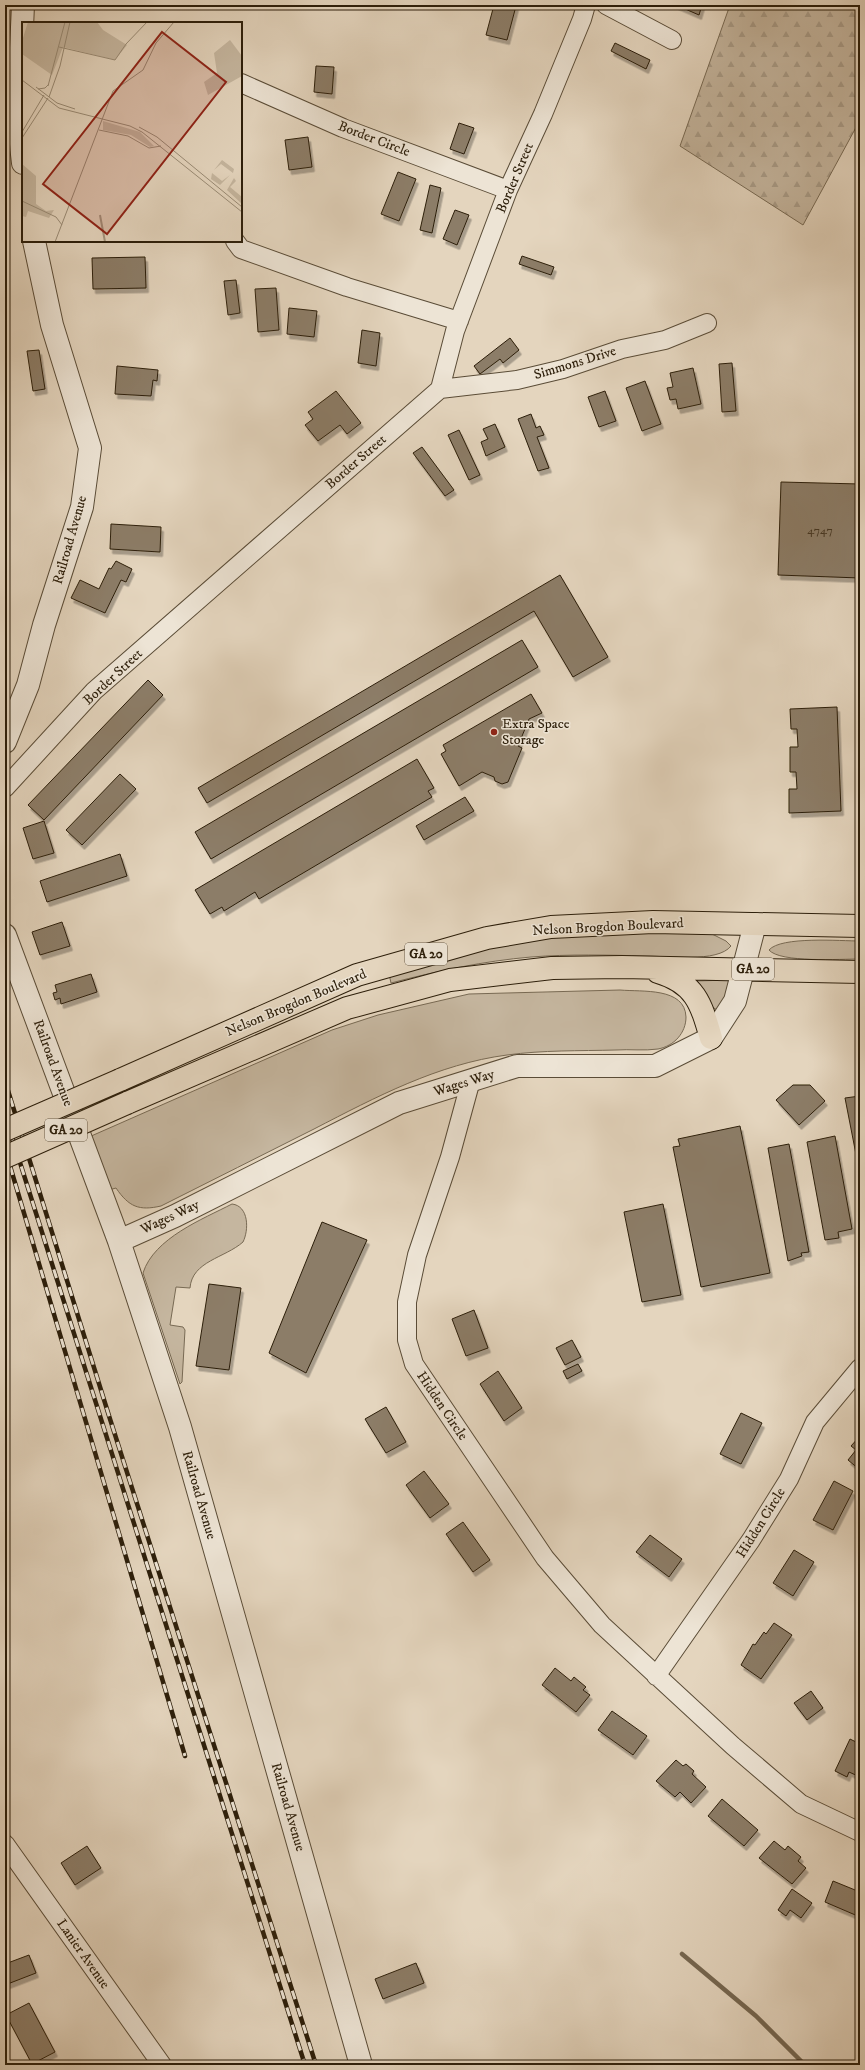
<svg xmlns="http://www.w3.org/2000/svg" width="865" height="2070" viewBox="0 0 865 2070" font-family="'IM FELL DW Pica',serif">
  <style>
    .green { fill: #c5b69f; stroke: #786a54 }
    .forest { fill: url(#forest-firs); stroke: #786a54 }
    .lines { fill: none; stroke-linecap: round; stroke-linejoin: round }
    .stream { stroke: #756751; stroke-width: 4.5 }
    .building { fill: #8c7d68; stroke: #2c1e0a; filter: url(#shadow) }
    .minor-casing { stroke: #5a4c37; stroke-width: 20 }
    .tertiary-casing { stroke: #5a4c37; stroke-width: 24 }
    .trunk-casing { stroke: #2c1e0a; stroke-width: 24 }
    .minor { stroke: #ede4d5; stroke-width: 18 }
    .tertiary { stroke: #ede4d5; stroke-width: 22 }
    .trunk { stroke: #e4d5be; stroke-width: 22 }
    .rail-casing { stroke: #2c1e0a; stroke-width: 4.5 }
    .rail { stroke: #ede4d5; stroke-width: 3; stroke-dasharray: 9; stroke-linecap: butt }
    .trunk-bridge-casing { stroke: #2c1e0a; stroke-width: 24; stroke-linecap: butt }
    .trunk-bridge { stroke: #e4d5be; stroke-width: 22 }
    .poi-dot { fill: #8f2418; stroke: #ede4d5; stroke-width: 1.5 }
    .labels { text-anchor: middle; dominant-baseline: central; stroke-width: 3; stroke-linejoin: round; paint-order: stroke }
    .number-label { font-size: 12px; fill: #443622 }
    .shield { fill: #ede4d5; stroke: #665947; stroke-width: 1 }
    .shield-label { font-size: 13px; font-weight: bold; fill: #2c1e0a }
    .street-label { font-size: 14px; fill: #2c1e0a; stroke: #ede4d5 }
    .poi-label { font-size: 14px; fill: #2c1e0a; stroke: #ede4d5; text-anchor: start }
    .inset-river { fill: none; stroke: #a59781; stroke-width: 2 }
    .inset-road { fill: none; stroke: #9a8c76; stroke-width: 1 }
    .view { fill: #8f2418; fill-opacity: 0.15; stroke: #8f2418; stroke-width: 2 }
    .inset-edge { fill: none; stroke: #2c1e0a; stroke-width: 2 }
  </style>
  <defs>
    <pattern id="forest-firs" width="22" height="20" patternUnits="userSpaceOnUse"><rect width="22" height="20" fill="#c5b69f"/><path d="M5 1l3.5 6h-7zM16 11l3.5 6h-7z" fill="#a99c88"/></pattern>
    <filter id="shadow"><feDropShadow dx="2.5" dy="4.5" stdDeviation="0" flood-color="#0004"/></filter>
  </defs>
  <rect width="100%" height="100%" fill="#e4d5be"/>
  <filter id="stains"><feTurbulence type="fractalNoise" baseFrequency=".005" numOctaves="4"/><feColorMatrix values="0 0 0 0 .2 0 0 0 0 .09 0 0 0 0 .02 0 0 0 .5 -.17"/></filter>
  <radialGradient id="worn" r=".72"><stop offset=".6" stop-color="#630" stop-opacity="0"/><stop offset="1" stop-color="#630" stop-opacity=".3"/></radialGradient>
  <!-- green -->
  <path class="green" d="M595 932 710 933 726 941 731 946C718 963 666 956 646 956 608 955 569 954 531 957 484 961 437 971 391 983L389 974 426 963 529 939Z
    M860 941V959C841 959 780 963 769 950 781 936 841 941 860 941Z
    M730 980 721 1012 712 1007 695 981Z
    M620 990C642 992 685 987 686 1017 686 1033 674 1046 658 1049 645 1051 629 1049 616 1050 579 1051 543 1050 507 1055 438 1064 376 1097 314 1129 263 1155 212 1180 161 1206 139 1211 129 1207 116 1188L109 1190 89 1137 332 1030 378 1015 469 994Z
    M232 1204C249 1206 249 1230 243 1242 225 1258 192 1261 190 1288L176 1287 170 1325 183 1327 185 1330 182 1382 180 1384 143 1273C154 1238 203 1219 232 1204Z"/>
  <!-- forest -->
  <path class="forest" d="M730 5H860V120L803 225 680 146Z"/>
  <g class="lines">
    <!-- stream -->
    <path class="stream" d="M682 1954 756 2016 805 2065"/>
  </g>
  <!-- building -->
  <path class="building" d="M494 5 516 6 507 40 486 35Z
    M676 5H702L699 15Z
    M615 43 650 60 646 69 611 51Z
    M316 66 334 67 332 94 314 92Z
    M459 123 474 128 464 154 450 149Z
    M308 137 312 167 289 170 285 140Z
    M398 172 416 179 399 221 381 214Z
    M430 185 441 188 432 233 420 230Z
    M455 210 469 215 457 245 443 239Z
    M522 256 554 267 551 275 519 264Z
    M145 257 146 288 93 289 92 258Z
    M236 280 240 313 228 315 224 281Z
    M276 288 279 330 258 332 255 289Z
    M289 308 317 311 314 337 287 334Z
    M362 330 380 333 376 366 358 363Z
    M510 338 519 350 503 363 500 359 480 374 474 366Z
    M39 350 45 389 33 391 27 351Z
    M732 363 736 411 722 412 719 364Z
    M117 366 158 370 157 381 153 380 151 396 115 394Z
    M693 368 701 404 678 409 676 399 670 400 667 388 673 387 670 373Z
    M645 381 661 424 642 431 626 388Z
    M336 391 361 423 347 434 340 425 318 441 305 425 313 419 308 412Z
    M605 391 616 421 599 427 588 397Z
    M531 414 536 428 540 426 544 435 537 437 549 468 538 471 518 419Z
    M495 424 505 447 486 456 481 442 488 439 483 429Z
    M459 430 480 475 469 480 448 435Z
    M422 447 454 490 445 496 413 453Z
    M781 482 860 484V578L778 575Z
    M111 524 161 527 160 552 110 549Z
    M116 561 132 569 126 582 121 580 105 613 71 598 80 580 99 589 109 568 111 569Z
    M560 575 608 657 573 677 534 611 207 803 198 788Z
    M522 640 538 667 211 859 195 832Z
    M148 680 163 695 44 820 28 805Z
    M531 694 542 713 529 719 518 746 522 748 508 782 502 784 495 781 494 777 482 772 459 786 441 754 446 751 443 745Z
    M837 707 841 811 789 813V789H797L796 772H790V747H798L797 729H791L790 709Z
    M417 759 434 788 428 791 432 797 259 899 255 892 224 911 222 907 210 914 195 890Z
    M120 774 136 789 82 845 66 830Z
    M465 797 474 811 424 840 416 826Z
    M44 821 54 853 33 859 23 828Z
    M120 854 127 876 47 902 40 881Z
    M62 922 70 946 40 955 32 932Z
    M91 974 97 992 61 1004 60 998 55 1000 53 993 57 992 55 985Z
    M793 1085H810L825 1101 799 1125 776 1100Z
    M860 1096V1175L845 1098Z
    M740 1126 770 1273 701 1287 673 1147 680 1146 678 1139Z
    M835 1136 852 1229 838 1232 839 1238 825 1240 807 1142Z
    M789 1144 809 1252 801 1253 802 1256 788 1261 768 1148Z
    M663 1204 681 1295 642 1302 624 1212Z
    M322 1222 367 1240 306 1373 269 1353Z
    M209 1284 241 1288 229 1370 196 1366Z
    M474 1310 488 1348 466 1356 452 1319Z
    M572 1340 581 1357 565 1365 556 1348Z
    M578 1364 582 1371 567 1379 563 1371Z
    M498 1371 522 1408 504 1421 480 1384Z
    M386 1407 406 1442 386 1453 365 1419Z
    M741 1413 762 1423 741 1464 720 1454Z
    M860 1436V1470L848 1460 856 1450 851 1446Z
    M424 1471 449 1504 430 1518 406 1485Z
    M834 1481 853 1491 833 1530 813 1520Z
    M463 1522 490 1560 473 1572 446 1534Z
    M650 1535 682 1559 669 1577 636 1552Z
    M794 1550 814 1562 793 1596 773 1583Z
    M774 1623 792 1635 761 1679 741 1665 753 1644 755 1645 764 1632 766 1634Z
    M555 1668 571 1681 574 1677 586 1687 583 1690 590 1695 576 1712 542 1685Z
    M811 1691 823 1708 807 1720 794 1703Z
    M612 1711 647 1736 633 1755 598 1730Z
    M850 1739 860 1744V1777L849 1772 847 1777 835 1771Z
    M676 1760 683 1766 686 1764 694 1771 692 1774 706 1787 691 1803 680 1792 675 1797 656 1781Z
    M722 1799 758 1830 744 1846 708 1816Z
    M774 1841 785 1850 788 1846 801 1857 798 1861 806 1868 792 1884 759 1858Z
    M87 1846 101 1868 75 1885 61 1863Z
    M833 1881 860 1892V1917L825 1902Z
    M792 1889 812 1903 801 1918 790 1910 786 1916 778 1910Z
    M29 1955 36 1973 5 1985V1964Z
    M416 1963 424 1983 383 1999 375 1979Z
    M29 2003 55 2052 32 2064 6 2015Z"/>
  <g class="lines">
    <!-- minor casing -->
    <g class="minor-casing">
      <path id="minor" d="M606 5 672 40
        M241 83 343 128 508 190
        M235 241 241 249 347 287 459 321
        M440 389 517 380 563 369 622 349 665 340 707 323
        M5 788 94 691 440 389 455 331 508 190 543 114 582 19 586 5
        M471 1080 450 1157 417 1255 407 1302V1340L414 1364 545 1558 602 1625 733 1746 801 1804 860 1832
        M656 1676 751 1540 789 1479 815 1422 860 1368
        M5 1844 162 2065"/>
    </g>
    <!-- tertiary casing -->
    <g class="tertiary-casing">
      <path id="tertiary" d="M23 163C16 110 21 57 23 5
        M5 742 28 685 44 625 82 507 90 448 52 325 34 241
        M5 935 119 1241 180 1427 361 2065
        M119 1241 175 1216 399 1103 517 1066H655L711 1038 735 1001 755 924"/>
    </g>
    <!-- trunk casing -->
    <g class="trunk-casing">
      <path id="trunk" d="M658 972C695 983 701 1003 711 1038
        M120 1080 357 975 487 938 551 927 653 922 860 926
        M127 1103 347 1008 450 980 552 968 622 967 860 972"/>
    </g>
    <!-- minor -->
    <use href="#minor" class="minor"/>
    <!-- tertiary -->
    <use href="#tertiary" class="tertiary"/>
    <!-- trunk -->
    <use href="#trunk" class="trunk"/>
    <!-- rail casing -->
    <g class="rail-casing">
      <path id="rail" d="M5 1081 110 1419 316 2065
        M5 1115 305 2065
        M5 1149 185 1756"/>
    </g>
    <!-- rail -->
    <use href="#rail" class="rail"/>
    <!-- trunk-bridge casing -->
    <g class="trunk-bridge-casing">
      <path id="trunk-bridge" d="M5 1130 120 1080
        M5 1157 127 1103"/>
    </g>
    <!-- trunk-bridge -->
    <use href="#trunk-bridge" class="trunk-bridge"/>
  </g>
  <!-- markers -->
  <circle class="poi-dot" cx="494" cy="732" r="4"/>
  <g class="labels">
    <!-- number labels -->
    <g class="number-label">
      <text x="820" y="530">4747</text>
    </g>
    <!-- shield labels -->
    <g class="shield">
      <rect x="405" y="943" width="42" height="22" rx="3"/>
      <rect x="732" y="958" width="42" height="22" rx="3"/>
      <rect x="45" y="1119" width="42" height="22" rx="3"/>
    </g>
    <g class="shield-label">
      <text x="426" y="954">GA 20</text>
      <text x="753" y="969">GA 20</text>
      <text x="66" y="1130">GA 20</text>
    </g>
    <!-- street labels -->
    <g class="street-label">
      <text transform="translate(374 139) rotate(21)">Border Circle</text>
      <text transform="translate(515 178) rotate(-67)">Border Street</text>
      <text transform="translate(575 363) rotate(-17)">Simmons Drive</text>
      <text transform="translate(356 462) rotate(-41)">Border Street</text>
      <text transform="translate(70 540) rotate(-74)">Railroad Avenue</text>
      <text transform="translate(113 677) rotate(-43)">Border Street</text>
      <text transform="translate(608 927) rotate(-3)">Nelson Brogdon Boulevard</text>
      <text transform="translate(296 1003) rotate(-23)">Nelson Brogdon Boulevard</text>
      <text transform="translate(53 1063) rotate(70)">Railroad Avenue</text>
      <text transform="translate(464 1083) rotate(-17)">Wages Way</text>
      <text transform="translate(170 1217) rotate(-25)">Wages Way</text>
      <text transform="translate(442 1406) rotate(56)">Hidden Circle</text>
      <text transform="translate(199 1495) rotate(74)">Railroad Avenue</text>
      <text transform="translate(761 1523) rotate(-58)">Hidden Circle</text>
      <text transform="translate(288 1807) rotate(74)">Railroad Avenue</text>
      <text transform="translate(83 1954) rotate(55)">Lanier Avenue</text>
    </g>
    <!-- poi labels -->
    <g class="poi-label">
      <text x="502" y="724">Extra Space<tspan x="502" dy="16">Storage</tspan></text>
    </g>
  </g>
  <!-- overview -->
  <g transform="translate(22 22)">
    <rect width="220" height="220" fill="#e4d5be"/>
    <path d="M81 99 118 110 132 124 128 125 109 113 81 108ZM200 138 212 147 211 151 199 142 192 148ZM190 151 200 159 208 153 198 163 189 157ZM212 156 214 159 208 165 220 175V182L205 168Z" fill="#c5b69f"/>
    <path d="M6 0H75L81 8 105 23 93 38 41 25 30 53 0 32V19ZM208 18 220 34V54L186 73 182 60 195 51 192 31ZM0 142 14 154V182L24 189 32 188 27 196 6 189 4 195 0 194Z" fill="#c5b69f"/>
    <path class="inset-river" d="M78 193 83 220"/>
    <path class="inset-road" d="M37 25 93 38 104 22 125 0M0 58 37 86 108 104 120 110 220 190M26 64 43 0M14 65 35 81 53 87M16 67 23 66 27 62M27 75 38 44 48 0M117 105 135 115 220 185M77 108 106 114 127 126 139 124M0 110 22 73M0 116 26 76M0 179 34 195 40 203M33 220 91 69 121 48 134 21 152 0"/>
    <path class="view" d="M140 10 204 60 85 212 21 162Z"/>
    <rect width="220" height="220" class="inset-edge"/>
  </g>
  <!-- margin -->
  <rect width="865" height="2070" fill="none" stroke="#e4d5be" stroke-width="20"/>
  <rect x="6" y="6" width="853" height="2058" fill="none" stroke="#2c1e0a" stroke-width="2"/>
  <rect x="10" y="10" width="845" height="2050" fill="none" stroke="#2c1e0a"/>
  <rect width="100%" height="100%" filter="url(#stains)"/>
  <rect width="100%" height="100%" fill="url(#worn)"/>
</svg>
